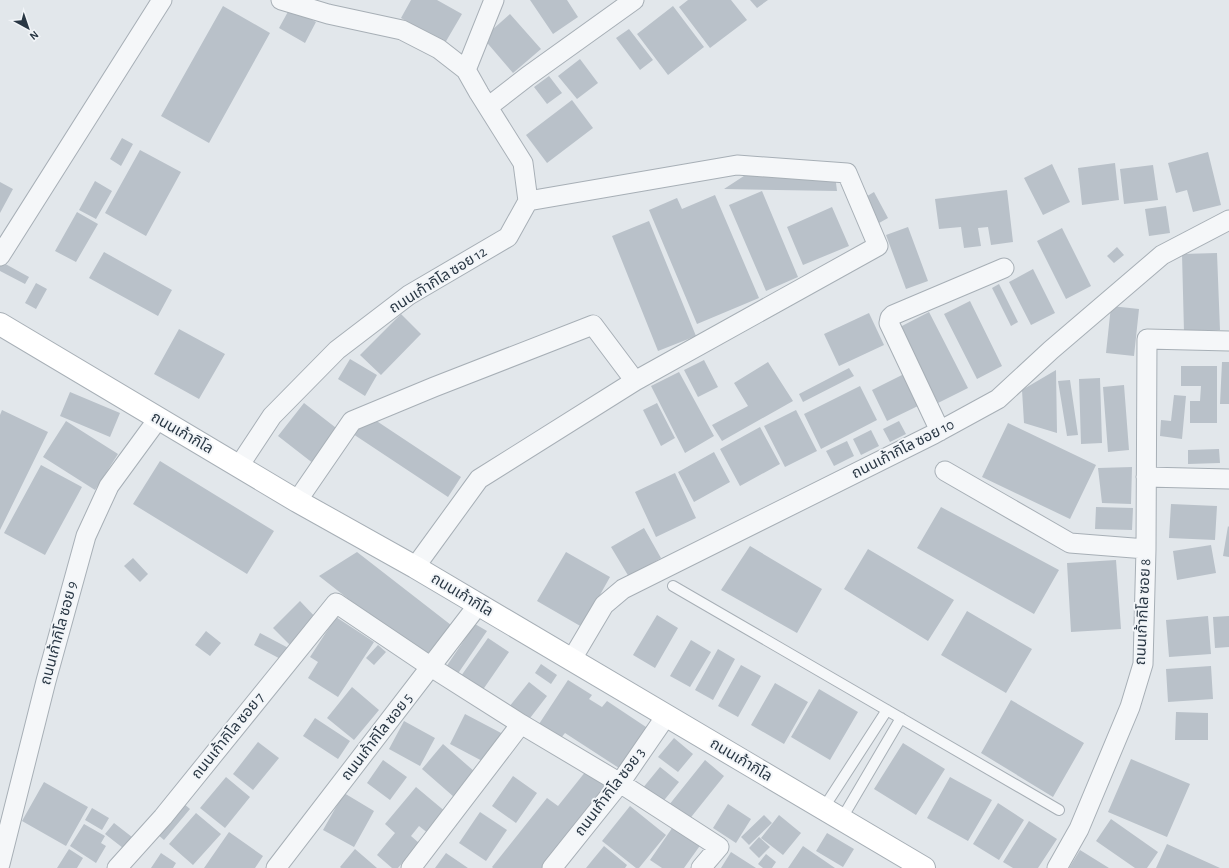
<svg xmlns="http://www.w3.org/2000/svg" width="1229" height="868" viewBox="0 0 1229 868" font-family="'Alegreya Sans','Noto Sans Thai',sans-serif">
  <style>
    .building { fill: #b9c1c9 }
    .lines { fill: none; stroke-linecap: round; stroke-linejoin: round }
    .lane-casing { stroke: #a7afb6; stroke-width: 12 }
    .street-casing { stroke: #a7afb6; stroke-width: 21 }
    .secondary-casing { stroke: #a7afb6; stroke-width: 24 }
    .lane { stroke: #f5f7f9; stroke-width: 10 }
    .street { stroke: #f5f7f9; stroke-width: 19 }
    .secondary { stroke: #fff; stroke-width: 22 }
    .labels { text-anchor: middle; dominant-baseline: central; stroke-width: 4; stroke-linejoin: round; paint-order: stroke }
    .street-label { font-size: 15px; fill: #293744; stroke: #f2f5f8 }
  </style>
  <rect width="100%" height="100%" fill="#e2e7eb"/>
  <!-- building -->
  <path class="building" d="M411 0H437L462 14 445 43 401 18Z
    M530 0H567L578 17 553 34Z
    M688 0H731L747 20 710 48 679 7Z
    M750 0H768L757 8Z
    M223 6 270 33 209 143 161 116Z
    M673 6 704 47 668 75 637 34Z
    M290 8 316 22 305 43 279 28Z
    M510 14 541 49 513 73 483 38Z
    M629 29 653 60 640 70 616 38Z
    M580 59 598 83 577 99 558 76Z
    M549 76 562 93 547 104 534 87Z
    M572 100 593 128 547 163 526 135Z
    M122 138 133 144 121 166 110 159Z
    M140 150 181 172 146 236 105 213Z
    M1208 152 1221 205 1193 212 1187 190 1176 193 1168 163Z
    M1115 163 1119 200 1082 205 1078 168Z
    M1052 164 1070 202 1043 215 1024 178Z
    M1153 165 1158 200 1124 204 1120 169Z
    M750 172 835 175 837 191 724 189Z
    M95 181 112 191 96 219 79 210Z
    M0 182 13 189 0 213Z
    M1007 190 1013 242 991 245 988 227 978 228 981 246 964 248 961 227 939 229 935 199Z
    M762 191 798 277 766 291 729 205Z
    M874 192 888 218 872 227 859 201Z
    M715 195 759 298 697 324 649 210 677 198 682 209Z
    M1166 206 1170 233 1149 236 1145 209Z
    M832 207 849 246 803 265 787 227Z
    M77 212 98 224 76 262 55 251Z
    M649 221 696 336 658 351 612 236Z
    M908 227 928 281 906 289 886 235Z
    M1062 228 1091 286 1066 299 1037 241Z
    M1117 247 1124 255 1114 263 1107 256Z
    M104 252 172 290 158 316 89 278Z
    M1217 253 1220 330 1184 332 1182 254Z
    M0 261 29 277 25 284 0 271Z
    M1033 269 1055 313 1031 325 1009 282Z
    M36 283 47 289 36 309 25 303Z
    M999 284 1018 322 1011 326 992 288Z
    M970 301 1002 366 977 379 944 314Z
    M1111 306 1139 309 1134 356 1106 353Z
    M929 312 968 388 938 403 900 327Z
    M869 313 884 345 839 366 824 334Z
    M401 314 421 334 381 375 360 355Z
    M179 329 225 354 199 399 154 374Z
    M350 359 377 375 365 396 338 379Z
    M704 360 718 387 698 397 684 370Z
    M768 362 793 401 722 441 712 425 748 406 734 383Z
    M1222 362H1229V404H1220Z
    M1181 366H1217V423H1190V401H1200L1201 386H1181Z
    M849 368 854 376 803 402 799 394Z
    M1056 370 1057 433 1024 423 1022 390Z
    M679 372 714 436 685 453 651 386Z
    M904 374 920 405 887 421 872 390Z
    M1100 378 1102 443 1081 444 1079 379Z
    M1070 380 1078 435 1067 436 1058 381Z
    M1124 385 1129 450 1108 452 1103 387Z
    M860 386 877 420 821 449 804 414Z
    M70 392 120 413 110 437 60 416Z
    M1174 395 1186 396 1182 439 1160 436 1161 420 1171 421Z
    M304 403 349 438 323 471 278 436Z
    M657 403 675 438 661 446 643 410Z
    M2 410 48 432 0 530V415Z
    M360 410 461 477 448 497 347 430Z
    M796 410 817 451 785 467 764 426Z
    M66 421 118 454 95 490 43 457Z
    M899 421 906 434 890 442 883 429Z
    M1008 423 1096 465 1070 519 982 477Z
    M760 427 780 464 740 486 720 449Z
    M871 430 879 446 861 455 853 439Z
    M847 441 854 456 834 466 826 451Z
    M1219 449 1220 463 1188 464V450Z
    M714 452 730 482 694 502 678 472Z
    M160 461 274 531 247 574 133 504Z
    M41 465 82 487 45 555 4 533Z
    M1132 467 1131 504 1102 503 1098 468Z
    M675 473 696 518 656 537 635 492Z
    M1171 504 1217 506 1215 540 1169 538Z
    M941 507 1059 570 1034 614 917 548Z
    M1096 507 1133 508 1132 530 1095 529Z
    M1228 526 1229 527V557L1223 556Z
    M644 528 661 558 629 577 611 547Z
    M1211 545 1216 573 1177 580 1173 551Z
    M750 546 822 589 797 633 721 590Z
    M868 549 954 600 928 641 844 589Z
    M357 552 451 625 424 658 319 576Z
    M566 552 610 577 582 627 537 601Z
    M133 558 148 574 140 582 124 566Z
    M1116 560 1121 629 1071 632 1067 563Z
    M300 601 319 621 292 647 273 628Z
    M967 611 1032 649 1006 693 941 655Z
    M657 615 678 628 655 668 633 655Z
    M1208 616 1211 654 1169 657 1166 620Z
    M1229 616V647L1215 648 1213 617Z
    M336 617 374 642 338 697 308 678 318 662 310 657Z
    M475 624 487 631 457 675 446 667Z
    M206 631 221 643 210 656 195 645Z
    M260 633 296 652 290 664 254 645Z
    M488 638 509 652 482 691 461 676Z
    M691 640 711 652 690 687 670 676Z
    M378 645 386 652 374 665 366 658Z
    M718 649 735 659 713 700 695 690Z
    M541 664 557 675 551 684 535 673Z
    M741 665 761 676 738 717 718 706Z
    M1211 666 1213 699 1168 702 1166 669Z
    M568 680 592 695 589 699 602 707 607 701 649 729 622 770 565 733 561 738 539 724Z
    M529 682 547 696 527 722 509 707Z
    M775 683 808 702 784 744 751 725Z
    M352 687 379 710 354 740 327 718Z
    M819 689 858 712 830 760 791 737Z
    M1011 700 1084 743 1053 797 981 753Z
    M1176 712 1208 713V740H1175Z
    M465 714 503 734 488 764 450 744Z
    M315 718 350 741 338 759 303 736Z
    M404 721 435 738 420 766 389 749Z
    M674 738 693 754 678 772 658 757Z
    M258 742 279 758 253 790 233 774Z
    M903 743 945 769 916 815 874 789Z
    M443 744 475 772 454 797 422 769Z
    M1131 759 1190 784 1167 837 1108 812Z
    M383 760 407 777 390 800 367 783Z
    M705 760 724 776 688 821 669 805Z
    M660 767 679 782 661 804 642 789Z
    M586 771 609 789 545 868H493L492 867 547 798 558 806Z
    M513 776 537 793 516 823 492 806Z
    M226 777 250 797 225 828 200 808Z
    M950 777 992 800 968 841 927 818Z
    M44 782 88 807 66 846 22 821Z
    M416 787 447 813 429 834 419 826 411 836 419 843 398 868H392L377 855 395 833 385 824Z
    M344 793 374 811 354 847 323 830Z
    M183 803 190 809 164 840 157 834Z
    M998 803 1024 820 999 860 973 844Z
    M728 804 751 819 736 843 713 828Z
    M630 806 666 835 639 868H636L602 841Z
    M92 808 109 818 102 830 85 820Z
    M480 812 507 830 486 861 459 843Z
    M196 813 221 834 193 865 169 844Z
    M764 815 772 823 749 845 741 837Z
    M779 815 801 833 783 855 761 838Z
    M1111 819 1158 852 1147 868H1135L1096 841Z
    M677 821 704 840 684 868H662L650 860Z
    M1029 821 1057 839 1038 868H1013L1003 862Z
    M114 823 132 837 123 848 105 834Z
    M84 824 105 836 101 843 106 846 96 863 70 846Z
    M229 832 263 856 255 868H204Z
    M827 833 854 849 843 867 816 851Z
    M759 837 770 847 759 858 749 848Z
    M1167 844 1220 868H1156Z
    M604 846 627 865 625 868H586Z
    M803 846 835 868H788Z
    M69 849 83 858 77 868H57Z
    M355 849 377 868H341L340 867Z
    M1080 850 1109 868H1069Z
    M731 852 756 868H721Z
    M161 853 176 863 173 868H151Z
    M446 853 468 868H435Z
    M766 854 776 862 772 868H763L758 864Z"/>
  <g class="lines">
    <!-- lane casing -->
    <g class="lane-casing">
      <path id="lane" d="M673 586 1059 810
        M823 809 887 710
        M841 820 901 718"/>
    </g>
    <!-- street casing -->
    <g class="street-casing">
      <path id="street" d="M281 0 328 14 402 30 439 49 466 70
        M488 107 528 76 634 0
        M0 256 162 0
        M940 431 889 323 890 318 893 315 1004 268
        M239 466 272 416 337 350 409 295 508 237 528 201 523 163 479 93 466 70 494 0
        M945 471 1070 543 1146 549
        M1146 477 1229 479
        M297 501 352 421 434 387 593 325 635 381
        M415 567 479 479 635 381 878 246 847 173 737 165 528 201
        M572 659 604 605 623 589 934 434 998 399 1051 350 1162 255 1229 220
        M0 864 46 681 86 536 109 486 158 419
        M117 868 163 817 336 603 431 667 521 724 620 783 719 847 701 868
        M276 868 478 605
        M411 868 521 724
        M552 868 620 783 666 716
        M1057 868 1079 829 1130 707 1143 664 1146 549 1147 339 1229 341"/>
    </g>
    <!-- secondary casing -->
    <g class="secondary-casing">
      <path id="secondary" d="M0 324 297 501 415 567 924 868"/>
    </g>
    <!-- lane -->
    <use href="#lane" class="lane"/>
    <!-- street -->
    <use href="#street" class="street"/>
    <!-- secondary -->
    <use href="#secondary" class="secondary"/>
  </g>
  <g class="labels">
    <!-- street labels -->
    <g class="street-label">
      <text transform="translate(438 280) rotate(-32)">ถนนเก้ากิโล ซอย 12</text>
      <text transform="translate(182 433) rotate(30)">ถนนเก้ากิโล</text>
      <text transform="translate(903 449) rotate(-27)">ถนนเก้ากิโล ซอย 10</text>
      <text transform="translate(462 595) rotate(31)">ถนนเก้ากิโล</text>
      <text transform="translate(1143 612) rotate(-87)">ถนนเก้ากิโล ซอย 8</text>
      <text transform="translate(59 633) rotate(-75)">ถนนเก้ากิโล ซอย 9</text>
      <text transform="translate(228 736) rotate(-51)">ถนนเก้ากิโล ซอย 7</text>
      <text transform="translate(377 737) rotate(-52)">ถนนเก้ากิโล ซอย 5</text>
      <text transform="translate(741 760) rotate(31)">ถนนเก้ากิโล</text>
      <text transform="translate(610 792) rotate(-53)">ถนนเก้ากิโล ซอย 3</text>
    </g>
  </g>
  <!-- north arrow -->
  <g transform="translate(28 28) rotate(140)" stroke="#f2f5f8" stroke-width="3" paint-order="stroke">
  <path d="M0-3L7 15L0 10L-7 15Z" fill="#293744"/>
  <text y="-6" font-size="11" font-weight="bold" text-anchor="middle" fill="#293744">N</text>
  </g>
</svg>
